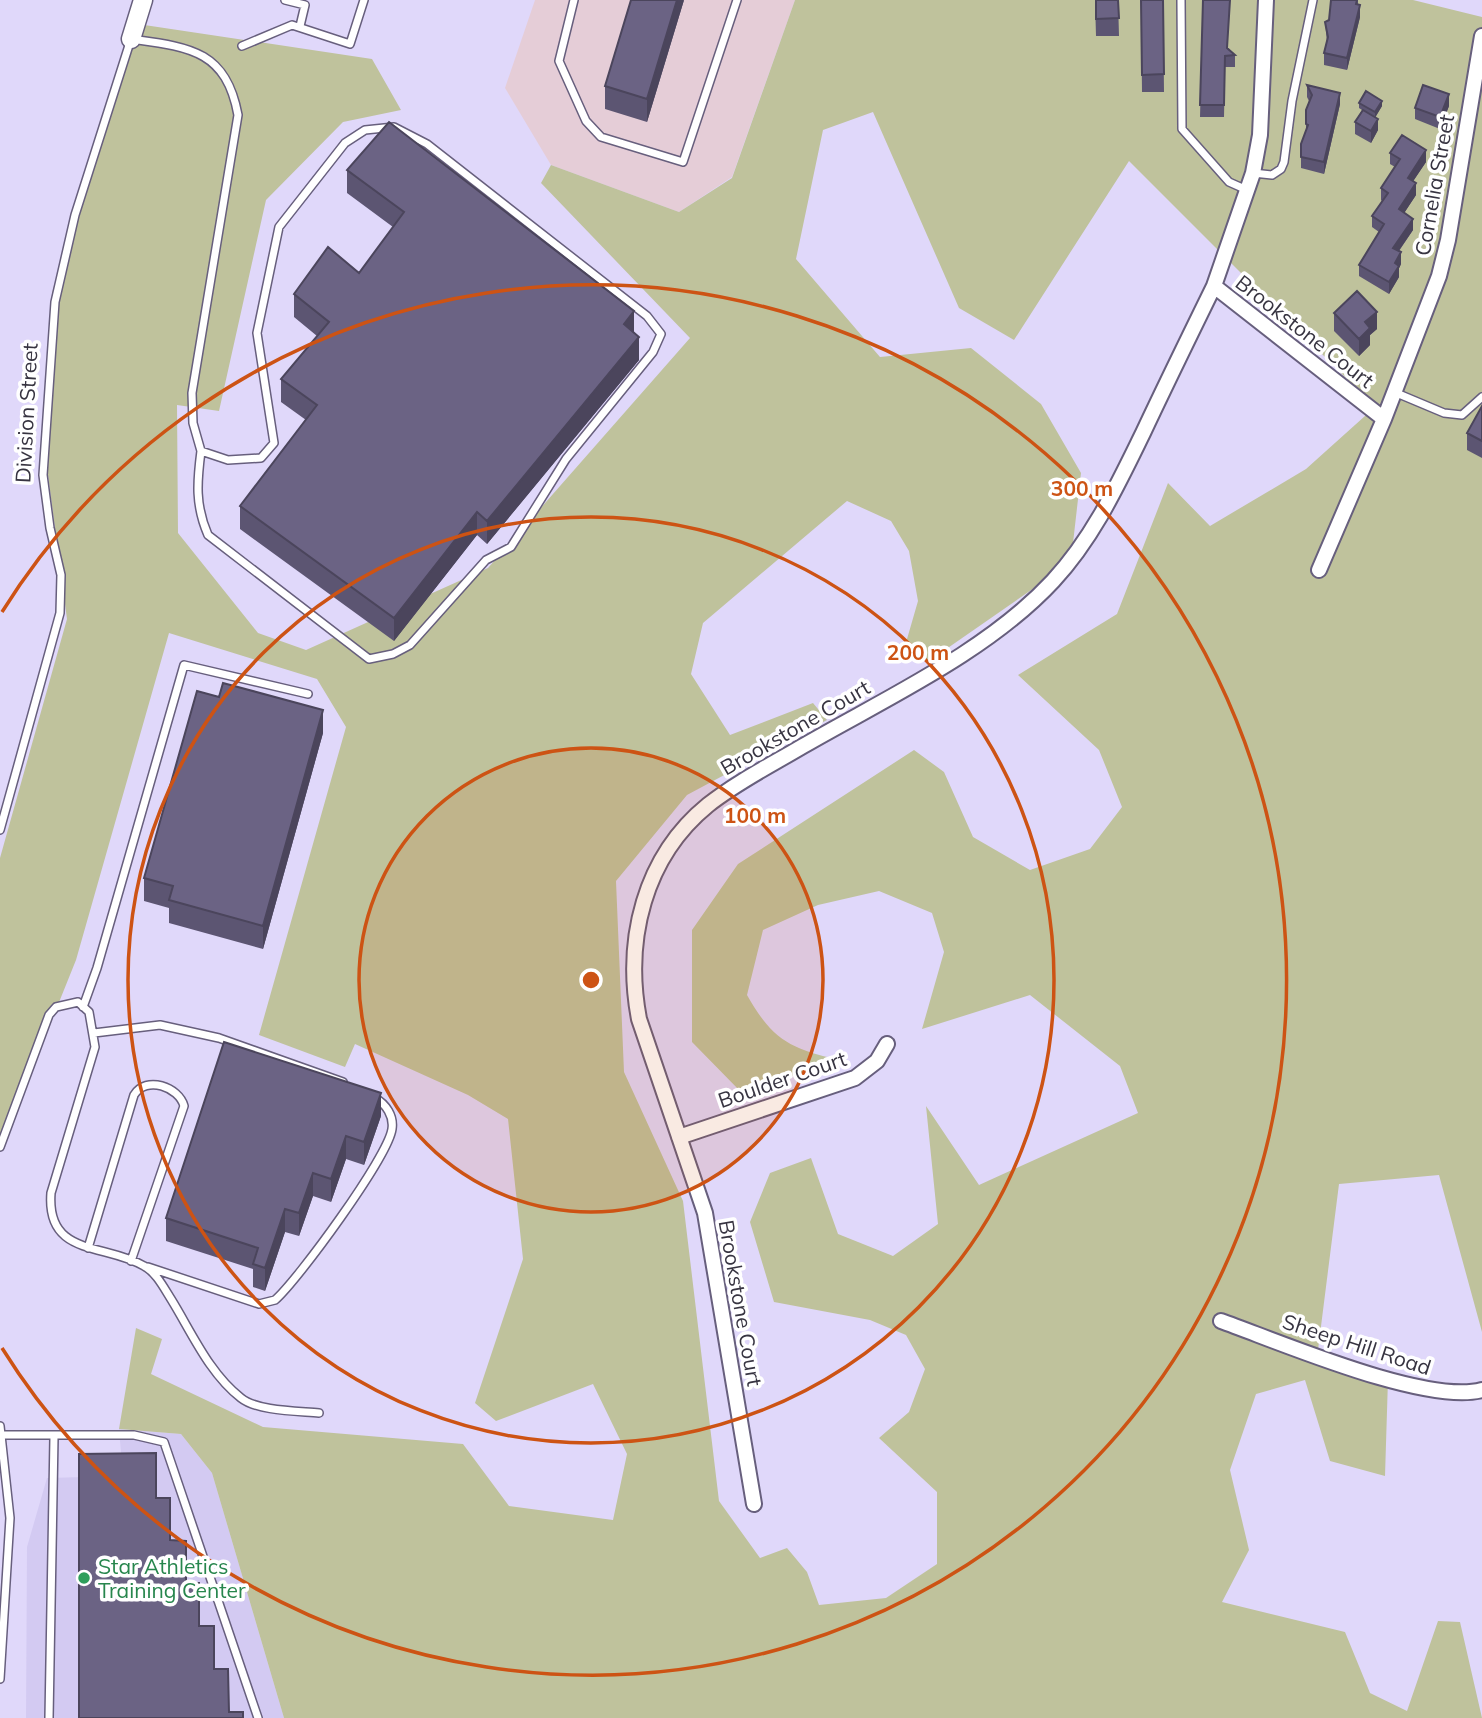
<svg xmlns="http://www.w3.org/2000/svg" width="1482" height="1718" viewBox="0 0 1482 1718" font-family="Mulish,sans-serif">
  <style>
    .built { fill: #d3caf2 }
    .industrial { fill: #e5cdd7 }
    .green { fill: #bfc29c; fill-rule: evenodd }
    .lines { fill: none; stroke-linecap: round; stroke-linejoin: round }
    .service-casing { stroke: #675f7d; stroke-width: 10 }
    .minor-casing { stroke: #675f7d; stroke-width: 18 }
    .tertiary-casing { stroke: #675f7d; stroke-width: 21 }
    .service { stroke: #fff; stroke-width: 7 }
    .minor { stroke: #fff; stroke-width: 14 }
    .tertiary { stroke: #fff; stroke-width: 18 }
    .wall { fill: #5c5572 }
    .shaded-wall { fill: #4b455c }
    .building { fill: #6b6384; stroke: #4b455c; stroke-width: 2 }
    .ring { fill: none; stroke: #cd5314; stroke-width: 3.5 }
    .leisure-dot { fill: #2e9e5b; stroke: #fff; stroke-width: 2.5 }
    .labels { text-anchor: middle; dominant-baseline: central; stroke-width: 7; stroke-linejoin: round; paint-order: stroke }
    .street-label { font-size: 21px; fill: #373441; stroke: #fff }
    .leisure-label { font-size: 21px; fill: #27864d; stroke: #fff; text-anchor: start }
    .centre { fill: #cd5314; stroke: #fff; stroke-width: 3.5 }
    .ring-label { font-size: 21px; text-anchor: middle; font-weight: bold; fill: #cd5314; stroke: #fff; stroke-width: 7; stroke-linejoin: round; paint-order: stroke }
  </style>
  <rect width="100%" height="100%" fill="#e0d8fa"/>
  <!-- built -->
  <path class="built" d="M119 1429 181 1434 212 1473 284 1718H26L27 1547 47 1478 123 1476Z"/>
  <!-- industrial -->
  <path class="industrial" d="M535 0H795L732 177 679 212 551 165 505 88Z"/>
  <!-- green -->
  <path class="green" d="M795 0H1413L1482 17V1332L1439 1175 1339 1184 1318 1350 1388 1379 1385 1476 1330 1461 1305 1380 1256 1394 1230 1470 1249 1550 1222 1602 1345 1632 1370 1693 1407 1711 1438 1621 1460 1622 1482 1718H284L212 1473 181 1434 119 1429 136 1328 162 1339 151 1374 263 1427 463 1444 509 1506 613 1520 627 1454 593 1384 496 1421 475 1403 523 1259 508 1119 468 1095 355 1044 345 1067 259 1035 346 727 317 679 169 633 76 960 0 1149V858L67 619 42 430 52 293 131 23 372 59 401 110 343 122 266 200 219 411 177 405 178 533 258 633 306 650 488 568 690 338 541 183 551 165 679 212 732 178ZM873 112 959 308 1014 340 1129 161 1375 407 1306 469 1210 526 1168 483 1117 614 1018 675 1099 750 1122 807 1090 849 1030 870 973 837 944 772 914 750 738 864 692 930V1042L740 1091 844 1061C793 1049 774 1043 747 995L763 930 818 905 879 891 932 913 944 952 922 1029 1030 995 1120 1066 1138 1113 979 1185 926 1106 938 1224 893 1256 838 1234 811 1158 770 1173 750 1222 774 1302 870 1320 906 1335 925 1369 909 1412 879 1438 937 1492V1564L886 1598 819 1605 807 1572 787 1548 760 1558 719 1501 683 1201 624 1072 616 881 687 795 827 720 813 703 730 735 691 674 703 623 847 501 891 521 909 551 918 601 905 646 929 661 1050 577 1073 543 1081 473 1041 404 971 348 880 357 796 259 823 130Z"/>
  <g class="lines">
    <!-- service casing -->
    <g class="service-casing">
      <path id="service" d="M285 0 305 5 300 26
        M574 0 559 61 586 121 601 137 683 162 737 0
        M1181 0 1182 129 1229 182 1247 190
        M242 46 292 25 350 44 364 0
        M1253 173 1272 175 1281 169 1284 162 1292 101 1313 0
        M1394 392 1444 413 1462 415 1482 397
        M0 830 60 613 61 575 50 528 43 475 55 302 75 215 131 39C189 47 226 50 238 115L192 393 193 423 201 451 228 460 261 458 274 443 257 333 279 227 345 143 365 130 394 127 427 144 647 316 661 334 653 352 566 459 511 547 486 560 410 645 393 654 369 659 208 535C195 505 197 482 201 451
        M83 1007 97 968 184 665 308 694
        M94 1033 160 1025 219 1038 343 1082
        M0 1147 49 1015 56 1007 78 1002 89 1012 95 1047 51 1193C46 1257 105 1243 144 1266 156 1272 164 1288 171 1299 192 1333 209 1373 241 1398 257 1411 298 1411 319 1413
        M88 1248 134 1095C146 1075 179 1087 184 1106L131 1261
        M148 1267 259 1304 275 1300C298 1280 388 1157 392 1129 394 1116 386 1104 375 1098
        M0 1426 10 1518 0 1679
        M2 1435H134L164 1442 258 1718
        M49 1718 54 1437"/>
    </g>
    <!-- minor casing -->
    <g class="minor-casing">
      <path id="minor" d="M1214 286 1253 173 1260 135 1266 0
        M1319 570 1384 419 1439 276 1448 240 1482 36
        M679 1137 855 1078 877 1061 887 1044
        M1221 1321C1280 1342 1426 1405 1482 1390
        M754 1504 705 1213 639 1019C624 940 644 857 708 805 737 782 771 765 803 746 886 698 987 652 1053 581 1093 538 1117 486 1143 433 1166 384 1190 335 1214 286L1384 419"/>
    </g>
    <!-- tertiary casing -->
    <g class="tertiary-casing">
      <path id="tertiary" d="M131 39 143 0"/>
    </g>
    <!-- service -->
    <use href="#service" class="service"/>
    <!-- minor -->
    <use href="#minor" class="minor"/>
    <!-- tertiary -->
    <use href="#tertiary" class="tertiary"/>
  </g>
  <!-- wall -->
  <path class="wall" d="M684 0 647 122 605 109V86Z
    M1095 0H1118L1119 36H1096Z
    M1141 0H1163L1164 92H1142Z
    M1203 0 1228 48 1235 55V67H1225L1224 117H1200Z
    M1331 0H1358V4L1360 17 1347 70 1324 65V53L1327 42 1325 22 1329 20Z
    M1307 85 1340 104 1324 174 1301 168V144L1306 132V110L1309 101 1307 97Z
    M1359 103 1382 106 1375 117 1378 130 1371 143 1355 134V122L1362 110 1359 108Z
    M1449 106 1440 129 1415 119V108Z
    M1390 153 1426 162 1413 181 1416 195 1404 213 1413 230 1399 251 1401 264 1399 268V277L1389 294 1359 276V265L1379 232 1372 227V216L1382 201 1381 200V188L1395 167 1390 164Z
    M347 170 634 332 639 360 487 544 477 535 394 641 240 529V506L306 420 281 402V379L317 336 294 317V294L359 273 393 227 347 193Z
    M1334 313 1377 329 1370 335V345L1359 356 1334 331Z
    M1482 406V458L1467 450V433Z
    M219 697 323 733 263 949 169 923V908L144 901V878Z
    M381 1116 364 1165 346 1159 331 1202 313 1196 299 1236 285 1232 265 1291 253 1287V1269L166 1241V1218Z"/>
  <!-- shaded-wall -->
  <path class="shaded-wall" d="M677 0H684L647 122V99Z
    M1360 5V17L1347 70V58Z
    M1340 93V104L1324 174V162Z
    M1449 94V106L1440 129V117Z
    M1382 101V106L1375 118V112Z
    M1378 119V130L1371 143V131Z
    M1426 150V162L1408 189V178Z
    M1416 183V195L1399 221V209Z
    M1413 219V230L1393 259V248Z
    M1401 252V264L1399 268V277L1389 294V282L1395 263Z
    M634 311V334L624 324Z
    M1377 312V329L1370 335V345L1359 356V339L1365 322Z
    M639 337V360L487 544V521Z
    M477 512V535L394 641V618Z
    M323 710V733L263 949V926Z
    M381 1093V1116L364 1165V1142Z
    M346 1136V1159L331 1202V1179Z
    M313 1173V1196L299 1236V1213Z
    M285 1209V1232L265 1291V1268Z"/>
  <!-- building -->
  <path class="building" d="M631 0H677L647 99 605 86Z
    M1096 0H1118L1119 18 1096 19Z
    M1141 0H1163L1164 74 1142 75Z
    M1203 0H1230L1227 48 1235 55 1225 56 1224 105H1200Z
    M1331 0H1357L1356 4 1360 5 1347 58 1324 53 1328 37 1325 22 1329 20Z
    M1307 85 1340 93 1324 162 1301 157V144L1308 125 1306 124V110L1312 95Z
    M1423 85 1449 94 1440 117 1415 108Z
    M1366 91 1382 101 1375 112 1359 103Z
    M1363 110 1378 119 1371 131 1355 122Z
    M389 122 634 311 624 324 639 337 487 521 477 512 394 618 240 506 317 405 281 379 329 322 294 294 328 247 359 273 404 212 347 170Z
    M1402 135 1426 150 1408 178 1416 183 1399 209 1413 219 1393 248 1401 252 1395 263 1399 266 1389 282 1359 265 1384 224 1372 216 1388 193 1381 188 1400 159 1390 153Z
    M1357 291 1377 312 1365 322 1370 328 1359 339 1334 313Z
    M1482 406V441L1467 433Z
    M223 683 323 710 263 926 169 900 173 886 144 878 197 691 219 697Z
    M224 1042 381 1093 364 1142 346 1136 331 1179 313 1173 299 1213 285 1209 265 1268 253 1264 258 1248 166 1218Z
    M156 1453V1498H170V1540L186 1541V1583H199V1626H214V1669H228L229 1712H243V1718H79V1454Z"/>
  <!-- distance rings -->
  <circle cx="591" cy="980" r="232" fill="#cd5314" fill-opacity=".12"/>
  <g class="ring">
    <circle cx="591" cy="980" r="232"/>
    <circle cx="591" cy="980" r="463"/>
    <path d="M2 612A695 695 0 1 1 2 1348"/>
  </g>
  <!-- markers -->
  <circle class="leisure-dot" cx="84" cy="1578" r="7"/>
  <g class="labels">
    <!-- street labels -->
    <g class="street-label">
      <text transform="translate(1434 185) rotate(-80)">Cornelia Street</text>
      <text transform="translate(1305 331) rotate(38)">Brookstone Court</text>
      <text transform="translate(26 413) rotate(-87)">Division Street</text>
      <text transform="translate(795 727) rotate(-30)">Brookstone Court</text>
      <text transform="translate(782 1079) rotate(-19)">Boulder Court</text>
      <text transform="translate(741 1303) rotate(80)">Brookstone Court</text>
      <text transform="translate(1357 1344) rotate(18)">Sheep Hill Road</text>
    </g>
    <!-- leisure labels -->
    <g class="leisure-label">
      <text x="98" y="1566">Star Athletics<tspan x="98" dy="24">Training Center</tspan></text>
    </g>
  </g>
  <circle cx="591" cy="980" r="10" class="centre"/>
  <g class="ring-label">
    <text x="1082" y="496">300 m</text>
    <text x="918" y="660">200 m</text>
    <text x="755" y="823">100 m</text>
  </g>
</svg>
